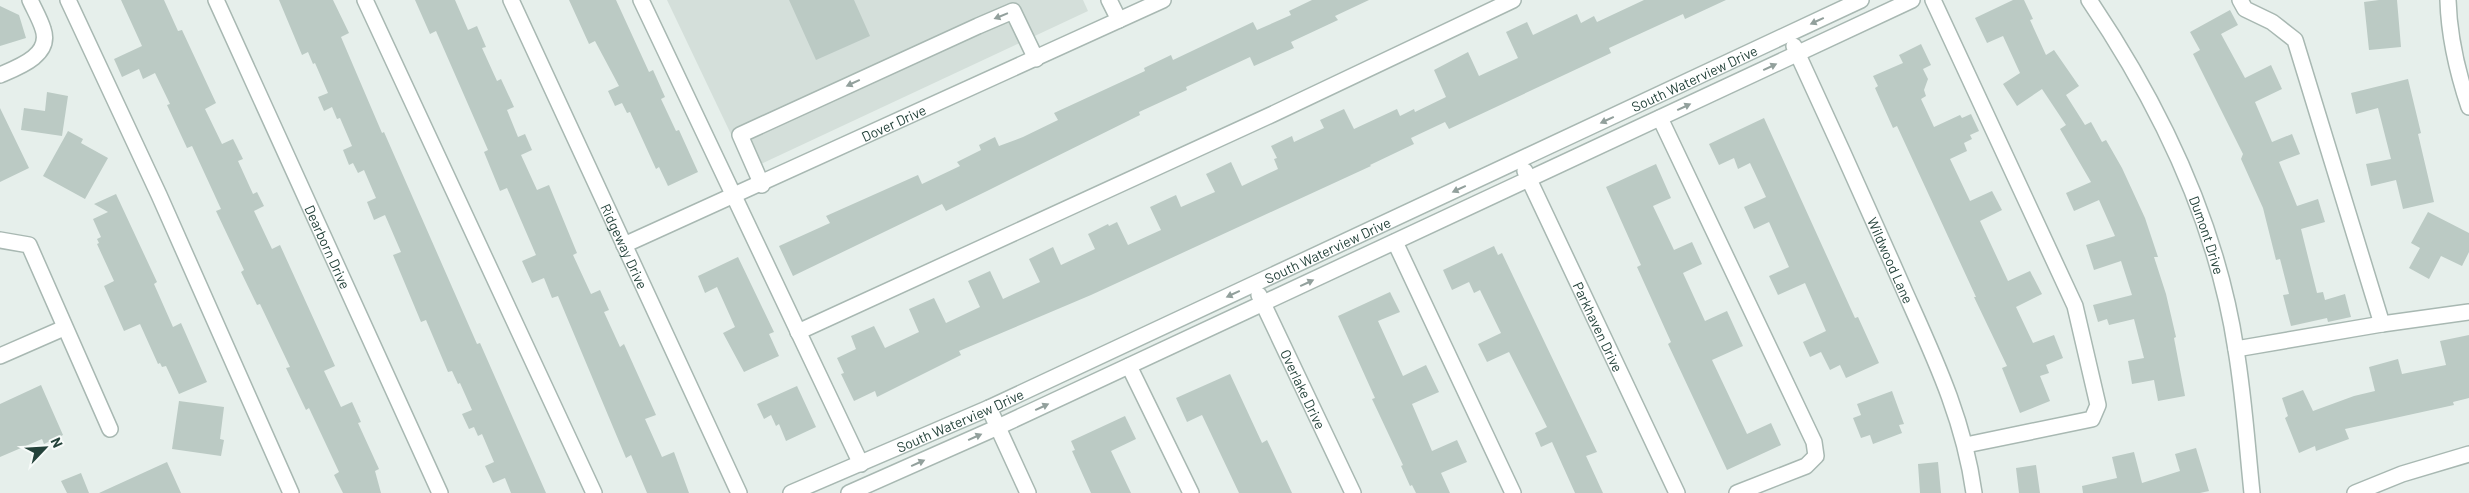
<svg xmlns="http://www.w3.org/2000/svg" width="2469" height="493" viewBox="0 0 2469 493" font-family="Barlow,sans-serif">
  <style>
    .built { fill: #d4dfda }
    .building { fill: #bbcac4 }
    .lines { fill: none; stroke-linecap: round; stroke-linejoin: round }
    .minor-casing { stroke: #a8b8b2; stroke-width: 18 }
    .minor { stroke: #fff; stroke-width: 15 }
    .oneway { fill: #92a09c }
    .labels { text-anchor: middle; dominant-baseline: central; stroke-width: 4.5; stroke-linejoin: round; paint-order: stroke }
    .street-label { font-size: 14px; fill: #24423a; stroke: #f7fbf9 }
  </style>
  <rect width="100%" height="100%" fill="#e6efeb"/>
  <!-- built -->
  <path class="built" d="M667 0H1083L1088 11 748 170Z"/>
  <!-- building -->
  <path class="building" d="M121 0H164L178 31 182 30 216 103 205 109 222 144 233 139 243 159 238 161 253 194 257 192 264 206 254 211 272 249 280 245 335 366 324 371 341 407 352 402 361 422 358 423 379 469 375 471 381 493H343L334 475 339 472 309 408 306 410 286 368 290 367 260 304 257 305 241 272 244 270 216 211 221 209 192 146 187 148 167 105 170 104 155 73 143 79 139 69 122 77 114 59 142 46Z
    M279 0H333L349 33 341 37 382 133 384 132 477 344 480 343 546 493H511L505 478 493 483 485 466 494 462 482 434 478 436 474 427 469 429 462 414 472 410 460 383 458 384 452 371 448 372 426 320 421 322 393 255 401 252 385 215 374 220 367 202 376 198 364 170 358 173 353 163 349 165 343 150 352 146 340 118 337 119 332 107 324 111 318 97 328 93 315 63 313 64 308 52 302 55Z
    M415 0H455L468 30 477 26 486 47 482 48 497 81 501 79 514 107 507 110 518 137 525 134 532 150 521 155 537 190 549 185 577 253 573 255 591 294 600 290 609 310 604 312 620 347 624 344 656 415 645 419 662 457 674 452 689 493H647L631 455 626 458 558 296 552 298 544 278 532 283 522 261 536 255 507 188 500 191 484 152 488 150 436 31 430 34Z
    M569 0H616L649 72 653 70 665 97 661 99 676 131 679 130 698 172 668 186 659 167 656 169 630 112 627 113 622 103 615 106 608 91 619 86 595 41 589 44Z
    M789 0H854L870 36 816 60Z
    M1312 0H1369L1335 16 1338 20 1291 42 1294 48 1254 66 1250 57 1186 87 1187 90 1139 112 1140 115 987 191 946 211 942 204 793 276 779 246 830 223 826 216 918 175 922 184 960 166 957 162 981 150 979 145 995 137 999 146 1023 137 1058 120 1054 113 1145 71 1144 68 1171 55 1173 60 1253 22 1257 30 1291 15 1289 11Z
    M1644 0H1726L1685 19 1683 14 1609 48 1611 53 1449 129 1445 122 1411 138 1414 144 1370 165 1371 166 1091 295 959 351 961 355 877 397 875 391 854 401 841 374 844 373 837 358 856 349 851 336 874 326 885 348 919 332 909 309 934 298 946 323 980 307 968 281 990 271 1003 299 1040 282 1029 259 1053 247 1061 265 1095 249 1088 234 1108 224 1109 226 1117 222 1128 245 1161 230 1150 207 1176 195 1181 207 1215 192 1206 174 1231 162 1242 186 1278 169 1274 159 1277 158 1271 146 1292 136 1294 142 1324 128 1320 120 1344 109 1354 129 1397 109 1400 116 1414 109 1415 112 1446 97 1434 70 1468 52 1479 76 1518 58 1506 32 1527 22 1533 35 1577 14 1581 23 1594 16 1597 22Z
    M2013 0H2024L2033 19 2030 20 2046 55 2054 50 2079 86 2066 95 2085 125 2091 122 2102 142 2106 140 2122 168 2145 218 2158 257H2154L2166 294 2176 337 2174 338 2185 396 2158 401 2154 380 2132 384 2128 361 2144 358 2134 319 2109 325 2107 319 2098 322 2093 305 2132 295 2121 261 2094 270 2086 245 2115 236 2099 200 2074 211 2066 193 2091 182 2060 129 2066 125 2042 89 2017 106 2003 84 2020 73 2003 36 1987 43 1975 18Z
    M2379 0H2397L2401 47 2369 50 2364 2Z
    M0 6 19 15 26 38 0 46Z
    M2230 10 2238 25 2221 34 2245 78 2271 65 2282 89 2255 102 2272 142 2292 134 2300 154 2279 162 2297 206 2318 199 2325 222 2301 229 2317 293 2323 292 2325 300 2345 294 2351 317 2328 322 2327 318 2291 326 2283 295 2289 294 2280 259 2276 260 2263 208 2241 159 2243 154 2193 54 2200 50 2190 32Z
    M1921 44 1931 65 1923 69 1928 79 1924 90 1926 96 1921 99 1934 127 1960 115 1962 118 1971 114 1979 131 1970 135 1972 139 1964 143 1967 151 1950 159 1970 201 1992 191 2002 210 1980 221 2008 281 2030 271 2042 294 2016 307 2033 343 2054 335 2063 358 2046 365 2049 373 2040 376 2050 401 2020 413 2002 368 2007 366 1974 297H1976L1897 126 1893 128 1875 88 1878 86 1873 76 1903 63 1899 55Z
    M2408 79 2421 133 2418 134 2434 202 2403 209 2396 180 2371 186 2366 164 2391 159 2378 108 2356 114 2351 93Z
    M47 92 68 96 62 136 21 130 24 108 45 111Z
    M0 108 29 168 0 182Z
    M1764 118 1855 318 1858 317 1879 363 1846 378 1840 365 1830 370 1821 352 1810 357 1803 342 1826 331 1805 283 1778 295 1769 276 1789 267 1769 222 1754 229 1744 207 1766 197 1750 163 1738 169 1734 158 1719 165 1709 144Z
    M68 131 83 139 81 143 108 158 85 199 43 176Z
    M1656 164 1671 198 1653 206 1674 250 1692 242 1702 264 1683 273 1705 321 1727 311 1743 346 1712 360 1747 434 1771 423 1781 445 1727 470 1668 344 1671 342 1637 267 1641 265 1606 187Z
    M116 194 157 282 154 284 173 327 181 323 207 382 179 394 166 366 162 367 160 363 158 364 140 324 124 331 104 286 114 281 97 244 99 243 97 239 101 237 93 219 108 212 94 204Z
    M2428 212 2469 233V252L2462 266 2441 256 2429 279 2409 268 2420 248 2411 243Z
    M1494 246 1498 255 1502 253 1597 452 1586 456 1603 493H1575L1552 442 1541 447 1535 433 1547 427 1509 352 1487 362 1478 344 1501 333 1480 290 1474 293 1469 282 1452 290 1443 270Z
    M738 257 774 332 769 334 779 356 744 372 723 333 735 327 717 287 705 293 698 276Z
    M1390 292 1400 312 1378 321 1403 376 1426 365 1439 392 1412 404 1432 451 1457 440 1467 462 1441 473 1450 493H1416L1412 485 1410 486 1401 466 1403 465 1372 399 1375 398 1338 316Z
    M2469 335V398L2453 402 2454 405 2345 429 2349 439 2316 451 2315 446 2299 453 2285 418 2288 416 2282 398 2303 390 2313 411 2354 396 2375 391 2369 367 2398 359 2402 374 2446 365 2440 341Z
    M1230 374 1262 443 1267 440 1292 493H1239L1202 415 1187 422 1176 398Z
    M41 385 63 435 44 444 42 439 0 457V404Z
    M797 386 816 427 786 441 779 424 776 426 771 415 764 419 757 404Z
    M1892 391 1904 424 1899 425 1902 433 1873 444 1870 435 1861 438 1853 418 1861 415 1857 404Z
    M179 401 224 407 220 439 224 440 221 456 172 449Z
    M1125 416 1136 439 1111 451 1131 493H1091L1072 451 1075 450 1071 441Z
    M2196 448 2209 491 2200 493H2083L2082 486 2117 478 2112 457 2134 452 2142 483 2180 471 2175 454Z
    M167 462 181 493H99Z
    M1938 462 1941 493H1920L1918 464Z
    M2036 465 2040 493H2019L2016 468Z
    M81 473 89 493H67L61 481Z"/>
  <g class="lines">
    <!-- minor casing -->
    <g class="minor-casing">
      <g id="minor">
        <path d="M68 0 159 195 291 493"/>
        <path id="s1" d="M216 0 440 493"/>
        <path d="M365 0 594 493"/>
        <path id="s2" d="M511 0 739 493"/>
        <path d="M641 0 861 464"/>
        <path d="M1109 0 1119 20"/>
        <path d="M1933 0 2075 306 2098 405 2092 419 1966 445"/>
        <path id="s3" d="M2089 0C2160 105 2217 223 2236 350 2244 397 2247 445 2252 493"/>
        <path d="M2240 0 2245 9 2272 22 2295 40 2382 324"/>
        <path d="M2448 0C2449 38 2457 71 2469 107"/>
        <path id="s4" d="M1794 46C1832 128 1869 210 1905 292 1935 359 1964 420 1974 493"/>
        <path d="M0 75C19 67 52 55 43 29 40 19 34 9 30 0"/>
        <path d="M1660 118 1814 442 1816 456 1806 466 1737 493"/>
        <path id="s5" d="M1525 171 1677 493"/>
        <path d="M762 185 740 135 978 26 1013 11 1036 59"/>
        <path d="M0 240 29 245 110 429"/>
        <path d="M1395 242 1513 493"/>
        <path id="s6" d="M624 245 1163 0"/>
        <path id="s7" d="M1259 295 1353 493"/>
        <path d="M798 332 1273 114 1513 0"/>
        <path d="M2236 349 2382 324 2469 312"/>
        <path d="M0 356 64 328"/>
        <path d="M1129 366 1191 493"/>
        <path d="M989 408 1028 493"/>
        <path id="s8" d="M791 493 989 408 1861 0"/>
        <path d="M849 493 998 427 1912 0"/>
        <path d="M2355 493 2402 474 2469 454"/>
      </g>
    </g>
    <!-- minor -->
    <use href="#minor" class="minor"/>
  </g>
  <!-- one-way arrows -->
  <defs><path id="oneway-solid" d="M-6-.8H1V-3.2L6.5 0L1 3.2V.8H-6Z" transform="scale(1.25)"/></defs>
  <g class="oneway">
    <use href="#oneway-solid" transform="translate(1001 16) rotate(158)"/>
    <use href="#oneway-solid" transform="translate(1817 21) rotate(155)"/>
    <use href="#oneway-solid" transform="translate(1770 67) rotate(-25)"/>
    <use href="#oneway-solid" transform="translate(853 83) rotate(155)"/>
    <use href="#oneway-solid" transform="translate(1684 107) rotate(-25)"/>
    <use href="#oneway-solid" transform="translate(1607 120) rotate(155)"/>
    <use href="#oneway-solid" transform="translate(1459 189) rotate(155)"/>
    <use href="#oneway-solid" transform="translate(1307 283) rotate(-25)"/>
    <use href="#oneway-solid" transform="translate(1233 294) rotate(155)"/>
    <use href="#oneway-solid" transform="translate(1042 407) rotate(-25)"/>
    <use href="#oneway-solid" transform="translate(975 437) rotate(-24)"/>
    <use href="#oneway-solid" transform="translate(918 463) rotate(-24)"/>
  </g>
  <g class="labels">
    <!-- street labels -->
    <g class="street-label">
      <text stroke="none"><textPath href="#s8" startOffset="994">South Waterview Drive</textPath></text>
      <text stroke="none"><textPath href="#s6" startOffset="296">Dover Drive</textPath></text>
      <text stroke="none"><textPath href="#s3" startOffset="264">Dumont Drive</textPath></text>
      <text stroke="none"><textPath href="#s1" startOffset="271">Dearborn Drive</textPath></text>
      <text stroke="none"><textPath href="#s2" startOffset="271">Ridgeway Drive</textPath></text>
      <text stroke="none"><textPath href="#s8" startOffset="589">South Waterview Drive</textPath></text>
      <text stroke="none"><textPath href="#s4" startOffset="235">Wildwood Lane</textPath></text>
      <text stroke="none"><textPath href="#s5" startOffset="172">Parkhaven Drive</textPath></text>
      <text stroke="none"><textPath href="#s7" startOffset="104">Overlake Drive</textPath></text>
      <text stroke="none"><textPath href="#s8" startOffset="184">South Waterview Drive</textPath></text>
    </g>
  </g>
  <!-- north arrow -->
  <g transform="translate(45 448) rotate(65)" stroke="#f7fbf9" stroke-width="4" paint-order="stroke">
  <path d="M0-4L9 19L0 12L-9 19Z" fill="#24423a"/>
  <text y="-8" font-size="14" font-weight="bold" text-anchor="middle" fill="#24423a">N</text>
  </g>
</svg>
